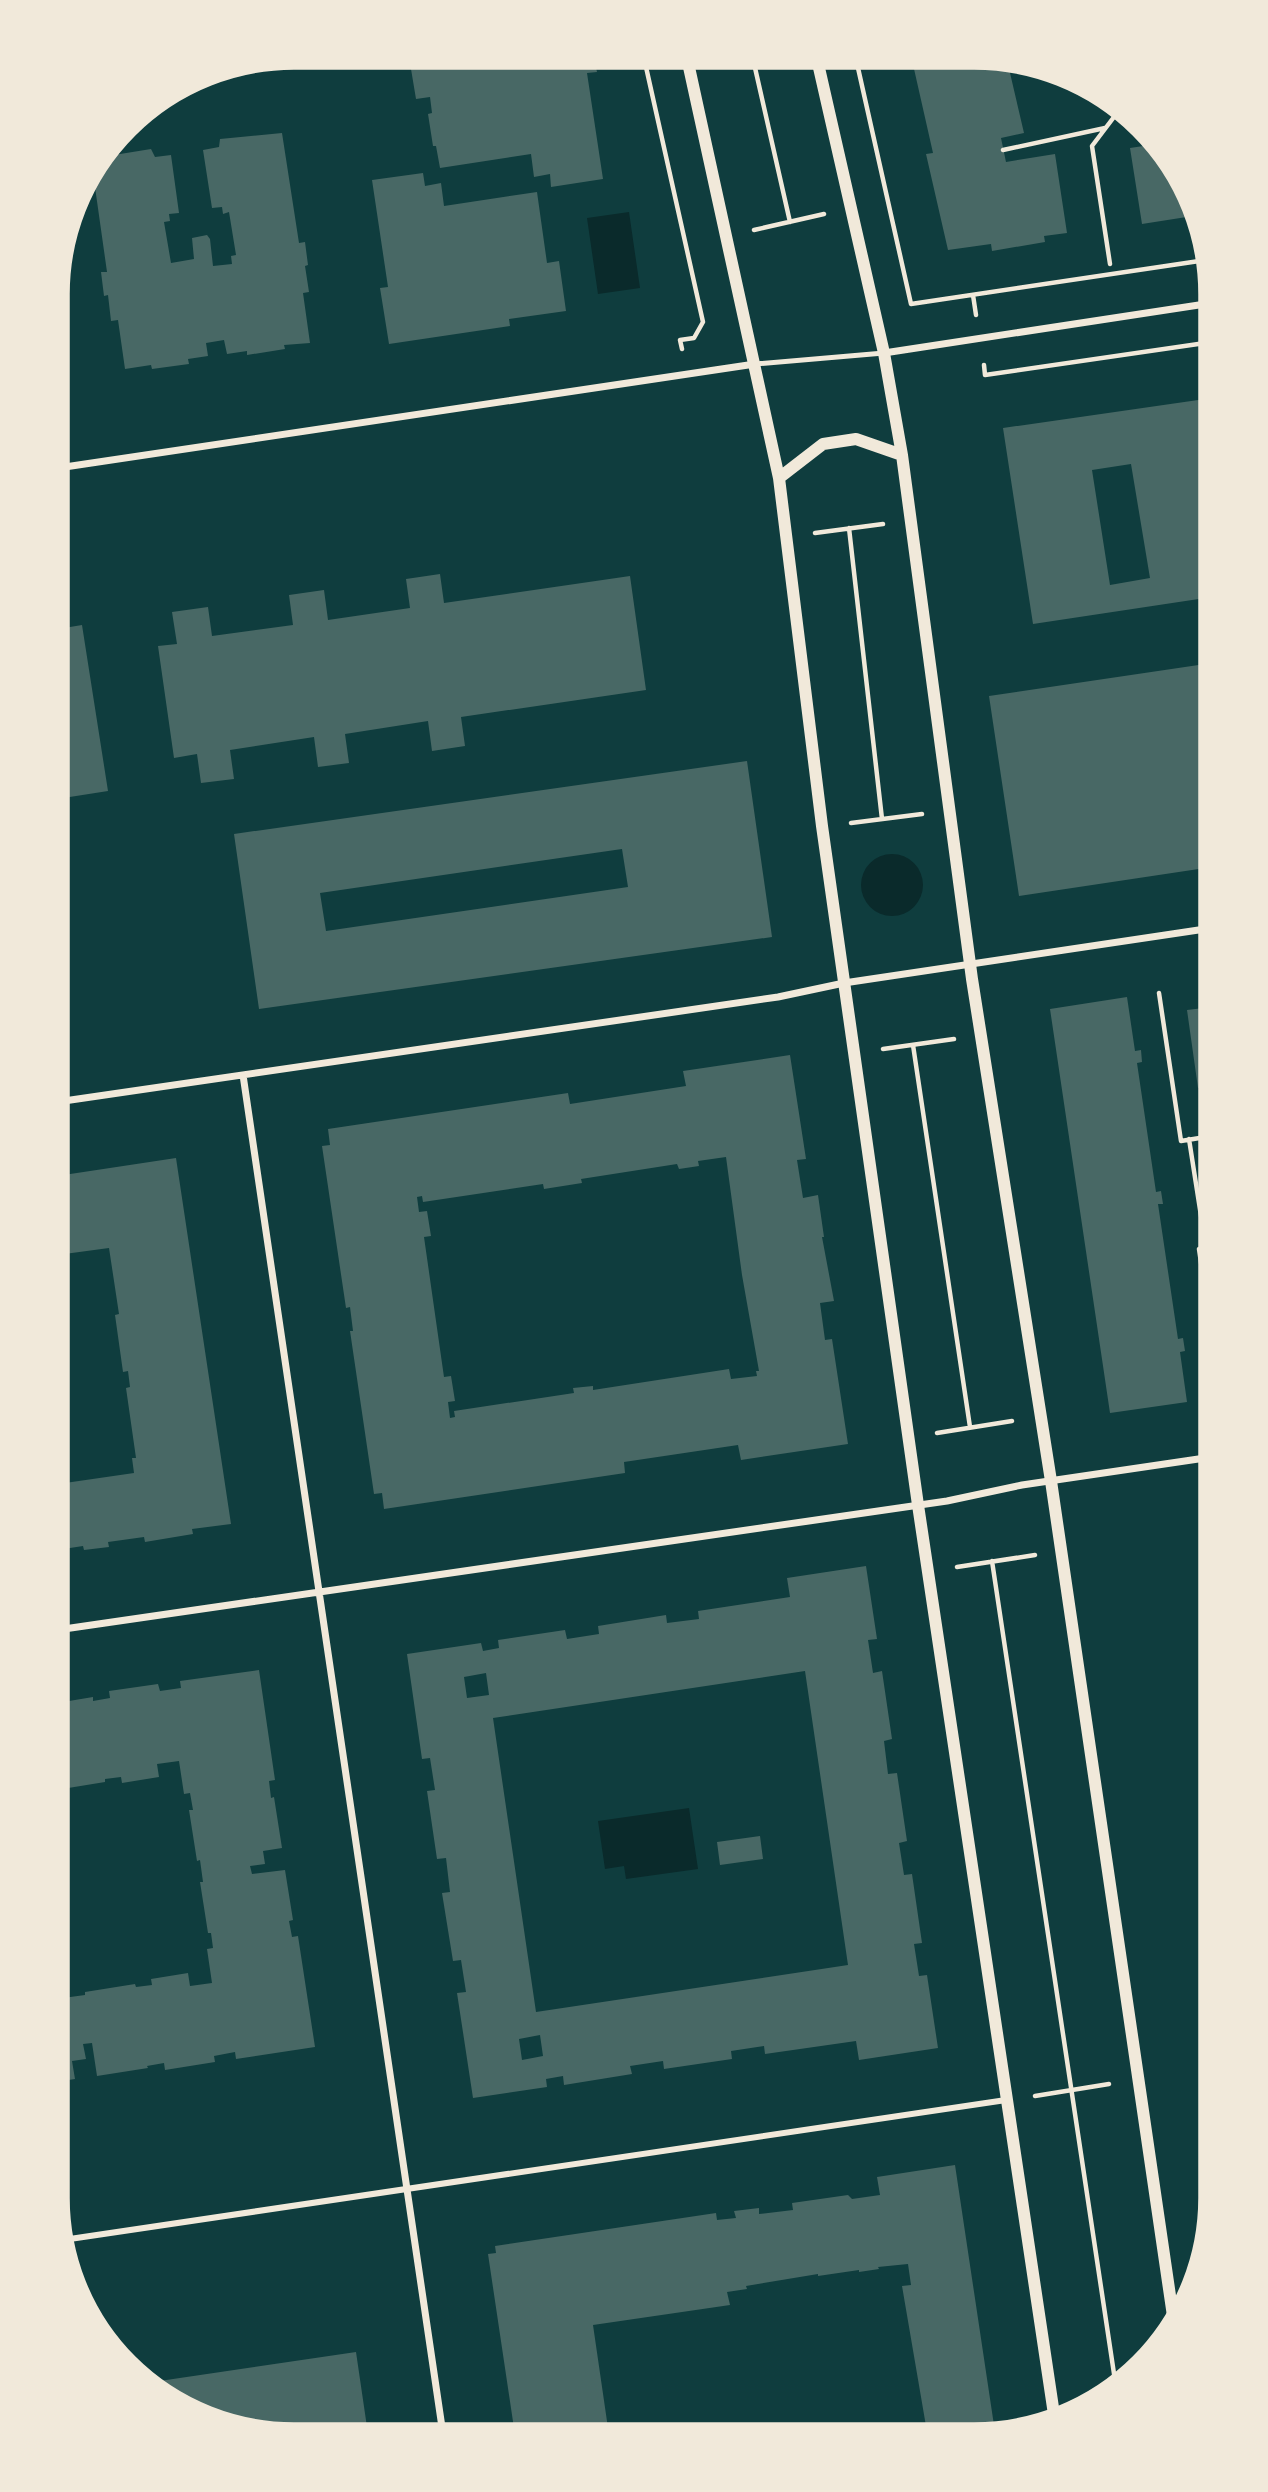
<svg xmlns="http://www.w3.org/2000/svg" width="1268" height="2492" viewBox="0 0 1268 2492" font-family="Karla,sans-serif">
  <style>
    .water { fill: #0a2a2b }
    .building { fill: #486865; fill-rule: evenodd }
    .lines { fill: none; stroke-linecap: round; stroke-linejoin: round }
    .path { stroke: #f1e9da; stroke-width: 4.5 }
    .service { stroke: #f1e9da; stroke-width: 5 }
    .pedestrian { stroke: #f1e9da; stroke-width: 6 }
    .minor { stroke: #f1e9da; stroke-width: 7 }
    .tertiary { stroke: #f1e9da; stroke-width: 12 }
    .rim { fill: none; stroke: #f1e9da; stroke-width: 3.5 }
  </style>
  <rect width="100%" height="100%" fill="#0f3d3e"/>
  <!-- water -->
  <path class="water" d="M629 212 640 288 598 294 587 218Z
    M861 885a31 31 0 1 1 62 0a31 31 0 1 1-62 0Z
    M689 1808 698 1869 626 1879 624 1866 605 1869 598 1821Z"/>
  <!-- building -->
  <path class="building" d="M409 57 594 58 597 72 587 73 603 179 551 187 550 174 534 177 531 154 440 168 436 146H433L428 114 432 113 430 97 416 99Z
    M912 60H1007L1024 133 1001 138 1006 162 1055 154 1067 233 1044 236 1045 242 992 251 991 244 948 250 926 154 933 153Z
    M282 133 299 243 305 242 308 265 305 266 309 292 303 293 310 343 284 345 285 349 247 355V351L227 354 224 340 206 343 208 356 188 359 189 364 152 369 151 365 125 369 118 320 111 321 108 295 104 296 101 272H107L93 173 103 159 114 158V155L151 149 155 157 171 155 179 213 169 214 170 221 164 222 171 263 194 259 192 238 207 235 210 239 213 266 232 264 231 256 236 255 229 212 223 214 222 207 212 208 203 150 219 147 220 139Z
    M1150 145 1191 205 1193 216 1142 224 1130 148Z
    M423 173 425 186 441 183 444 206 537 192 547 263 559 261 566 311 509 319 510 326 389 344 380 288 388 287 372 180Z
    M1212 398V597L1033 624 1003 428ZM1131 464 1150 578 1110 585 1092 470Z
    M440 574 444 603 630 576 646 690 461 717 465 746 432 751 428 721 345 734 349 763 318 767 314 737 230 750 234 779 201 783 197 754 174 758 158 646 177 644 172 612 208 607 212 636 293 625 289 595 324 590 328 620 410 608 406 579Z
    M82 625 108 791 57 799 58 629Z
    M1212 663V867L1019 896 989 696Z
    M747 761 772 937 259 1009 234 834ZM622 849 628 887 326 931 320 893Z
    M1127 997 1135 1051 1141 1050 1142 1062 1137 1063 1156 1192 1161 1191 1163 1204H1158L1178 1339 1183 1338 1185 1351 1180 1352 1187 1402 1110 1413 1050 1009Z
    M1212 1007V1086L1198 1088 1187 1010Z
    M790 1055 806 1159 797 1160 803 1198 818 1195 824 1237H822L834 1301 820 1303 825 1340 832 1339 848 1444 741 1460 738 1445 624 1462 625 1473 384 1509 382 1493 374 1494 350 1331H353L350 1307 346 1308 322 1146 330 1145 328 1129 568 1093 570 1104 686 1086 683 1071ZM726 1157 742 1275 759 1371H756L757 1376 731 1379 729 1369 593 1390V1386L573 1388 574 1393 454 1411 455 1417 450 1418 448 1402 455 1401 451 1376 444 1377 424 1237 431 1236 427 1211 419 1212 417 1197 422 1196 423 1202 543 1184 544 1189 582 1183 581 1179 677 1164 679 1169 699 1166 698 1161Z
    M176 1158 231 1524 192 1529 193 1534 145 1542 144 1537 108 1542 109 1547 84 1550 83 1546 57 1550V1493L67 1492 65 1483 134 1473 132 1458H136L126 1388 130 1387 128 1371 123 1372 115 1315 119 1314 109 1248 57 1255V1176Z
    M866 1566 877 1639 868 1640 873 1673 882 1671 892 1739 884 1741 888 1774 897 1773 907 1841 899 1843 904 1875 912 1874 922 1943 914 1944 919 1976 927 1975 938 2048 859 2060 856 2041 765 2054 764 2046 731 2051 732 2059 664 2069 663 2061 630 2066 632 2074 564 2085 563 2076 546 2079 547 2087 473 2098 457 1993 466 1992 461 1960 453 1961 442 1893 450 1892 446 1858 437 1859 427 1791 435 1790 430 1758 422 1759 407 1654 481 1643 483 1651 499 1648 498 1640 565 1630 567 1639 599 1634 598 1626 666 1615 667 1623 699 1619 698 1611 790 1597 787 1578ZM805 1671 848 1965 536 2012 493 1718ZM486 1673 489 1695 467 1698 464 1677ZM540 2035 543 2056 522 2060 519 2039Z
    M259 1670 275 1780 269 1781 271 1798 274 1797 282 1848 263 1851 265 1864 250 1866 252 1874 285 1870 293 1920 289 1921 292 1937 298 1936 315 2047 236 2059 235 2052 214 2056 215 2062 165 2070 164 2063 147 2066 148 2068 97 2076 92 2043 83 2044 86 2059 72 2061 75 2079 56 2082V1996L63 1995V1998L85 1995V1992L135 1984 136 1987 152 1985 151 1979 188 1973 190 1986 212 1983 207 1949 213 1948 211 1933H208L200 1882H203L200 1860 197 1861 189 1810H193L190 1793 184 1794 179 1761 157 1764 159 1777 122 1783 121 1777 105 1779V1782L56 1790 57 1703 93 1697V1701L110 1698 109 1691 158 1684 160 1691 181 1688 180 1681Z
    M760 1836 763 1859 720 1865 717 1842Z
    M955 2165 995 2432 973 2436H926L925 2432H927L902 2286 911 2285 908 2264 878 2267 879 2269 859 2272V2270L818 2276V2274L746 2286 747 2289 727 2292 730 2305 593 2325 609 2435H515L488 2254 496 2253 495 2246 716 2213 717 2220 736 2218 734 2211 759 2208V2214L793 2210 792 2203 848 2195 852 2199 880 2195 877 2177Z
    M356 2352 368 2434H263L189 2412 146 2383Z"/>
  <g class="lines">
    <!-- path -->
    <path class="path" d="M644 58 703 322 694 338 680 340 682 349
      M753 59 790 222
      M856 59 911 304 1206 260
      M1003 150 1105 128
      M754 230 824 214
      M1110 264 1092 146 1117 113 1116 108
      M973 295 976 315
      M984 365 985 375 1212 342
      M849 528 882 819
      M815 533 883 524
      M851 823 922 814
      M1159 993 1181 1141 1212 1136
      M913 1045 970 1427
      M883 1049 954 1039
      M1189 1139 1206 1248
      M1212 1338 1199 1249 1212 1247
      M937 1433 1012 1421
      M992 1561 1116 2387
      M957 1567 1035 1555
      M1035 2096 1109 2084"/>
    <!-- service -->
    <path class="service" d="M755 364 884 353"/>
    <!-- pedestrian -->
    <path class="pedestrian" d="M63 2240 1006 2100"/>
    <!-- minor -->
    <path class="minor" d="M884 353 1212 303
      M58 468 755 364
      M243 1075 443 2434
      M57 1102 778 997 844 983 1212 928
      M57 1630 947 1501 1022 1485 1212 1457"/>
    <!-- tertiary -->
    <path class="tertiary" d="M687 58 779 478 822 826 918 1505 1055 2421
      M817 59 884 353 902 455 972 979 1051 1481 1174 2323
      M779 478 823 444 856 439 902 455"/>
  </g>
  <!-- crop -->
  <path d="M0 0H1268V2492H0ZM294 68H974A226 226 0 0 1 1200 294V2198A226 226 0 0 1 974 2424H294A226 226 0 0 1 68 2198V294A226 226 0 0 1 294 68Z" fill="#f1e9da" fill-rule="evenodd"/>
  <path class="rim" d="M294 68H974A226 226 0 0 1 1200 294V2198A226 226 0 0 1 974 2424H294A226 226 0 0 1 68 2198V294A226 226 0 0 1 294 68Z"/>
</svg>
